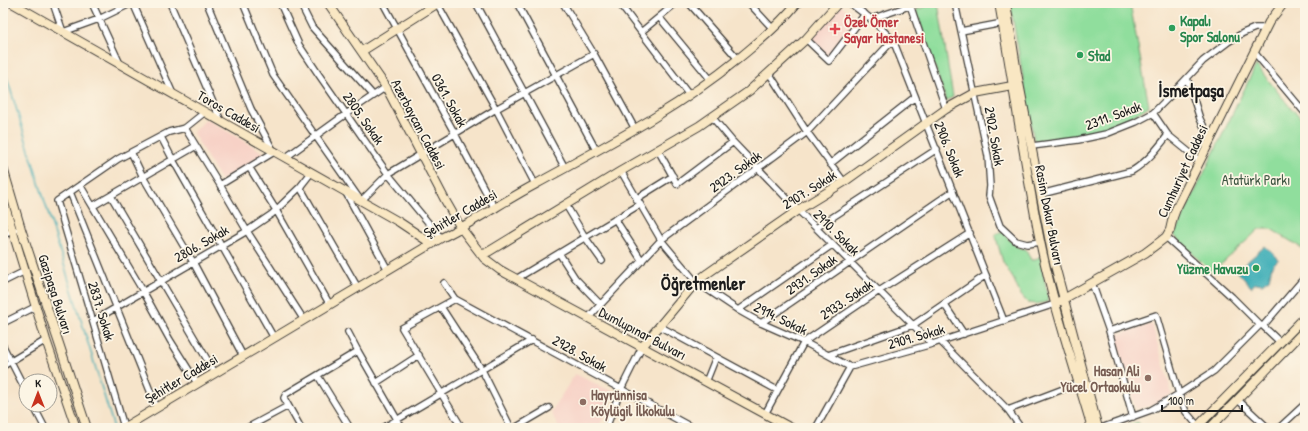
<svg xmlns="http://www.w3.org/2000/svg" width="1308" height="431" viewBox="0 0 1308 431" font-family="'Patrick Hand',sans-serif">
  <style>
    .built { fill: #f7d1c6 }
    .green { fill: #90de9d; stroke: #567d5c }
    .water { fill: #3eaeb7; stroke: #2d656a }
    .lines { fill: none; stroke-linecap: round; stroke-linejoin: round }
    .stream { stroke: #3eaeb7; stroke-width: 1.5 }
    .street-casing { stroke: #3d3a36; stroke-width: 8 }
    .secondary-casing { stroke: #3d3a36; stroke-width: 10 }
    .street { stroke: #fff; stroke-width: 5.5 }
    .secondary { stroke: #f9e7c3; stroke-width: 8 }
    .leisure-dot { fill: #2e9e5b; stroke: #fcf5e5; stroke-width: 1.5 }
    .health-dot { fill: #e0444e; stroke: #fcf5e5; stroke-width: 1.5 }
    .education-dot { fill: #8d6e63; stroke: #fcf5e5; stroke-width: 1.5 }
    .labels { text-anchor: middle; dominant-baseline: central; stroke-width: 3.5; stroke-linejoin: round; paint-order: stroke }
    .leisure-label { font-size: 14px; font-weight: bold; fill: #27864d; stroke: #fcf5e5; text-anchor: start }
    .health-label { font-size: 14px; font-weight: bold; fill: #be3a42; stroke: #fcf5e5; text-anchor: start }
    .street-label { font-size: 14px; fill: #1c1c1c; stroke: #fcf5e5 }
    .park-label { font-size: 14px; fill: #3f5643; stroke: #fcf5e5 }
    .education-label { font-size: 14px; font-weight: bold; fill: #785e54; stroke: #fcf5e5; text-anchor: end }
    .district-label { font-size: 18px; font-weight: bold; fill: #1c1c1c; stroke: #fcf5e5 }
  </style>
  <rect width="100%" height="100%" fill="#fcf5e5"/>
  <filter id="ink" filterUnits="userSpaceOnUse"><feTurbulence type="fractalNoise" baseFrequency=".025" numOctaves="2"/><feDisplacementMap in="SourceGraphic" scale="8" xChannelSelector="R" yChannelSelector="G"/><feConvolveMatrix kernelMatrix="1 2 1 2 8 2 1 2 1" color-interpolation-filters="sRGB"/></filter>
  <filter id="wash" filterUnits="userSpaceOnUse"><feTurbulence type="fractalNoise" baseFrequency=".012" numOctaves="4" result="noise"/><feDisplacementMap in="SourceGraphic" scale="16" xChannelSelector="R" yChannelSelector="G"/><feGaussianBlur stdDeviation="0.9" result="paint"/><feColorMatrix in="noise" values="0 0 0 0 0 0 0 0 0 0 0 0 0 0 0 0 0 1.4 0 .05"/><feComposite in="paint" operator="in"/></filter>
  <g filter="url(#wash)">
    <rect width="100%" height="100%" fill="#f6e4ca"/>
    <!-- built -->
    <path class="built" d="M840 5 859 19 829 58 810 39Z
      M206 119 266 154 221 181 193 133Z
      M1152 324 1172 394 1154 405 1136 409 1115 335Z
      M575 374 613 392 599 428H559L551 412Z"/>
    <!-- green -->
    <path class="green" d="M935 3H938L953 97 946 101 916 10Z
      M1010 3H1130L1149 106C1135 115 1121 124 1105 130 1083 138 1057 139 1034 141Z
      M1256 65 1290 107 1305 121V250L1271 229H1259L1212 273 1174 235Z
      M1003 231C1008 239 1016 249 1026 249L1031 260H1035L1040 256 1048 298 1047 302 1036 304 1028 303 1020 294 1014 280 1003 262 995 234Z
      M1138 422 1142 428H1118Z"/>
    <!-- water -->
    <path class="water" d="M1265 246 1279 259 1272 266 1269 279 1262 284 1256 283 1251 287 1237 271Z"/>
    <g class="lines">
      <!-- stream -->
      <path class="stream" d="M3 65 114 428"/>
    </g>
  </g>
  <g filter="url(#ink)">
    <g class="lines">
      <!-- street casing -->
      <g class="street-casing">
        <path id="street" d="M53 3 63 32 99 19 132 3
          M92 3 120 64
          M133 3 173 94
          M170 3 221 121
          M207 3 251 109 274 152 220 185
          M243 3 273 75 361 201 388 174 496 109 594 54
          M280 3 299 45 319 75 388 174 441 238
          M300 3 312 27 373 95
          M383 3 455 134 495 209
          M437 3 496 109 535 184
          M476 3 565 168
          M517 3 596 150
          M563 3 594 54 635 129
          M619 3 689 95
          M689 3 738 59
          M749 3 773 29
          M850 3 871 19 893 40 1004 321
          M955 3 988 156 990 186 989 196 1000 226 1016 241 1027 244 1040 242
          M910 5 946 109
          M659 17 711 80
          M871 19 918 3
          M961 31 1003 23
          M641 32 676 3
          M806 39 829 61 865 14
          M1254 52 1305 113
          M769 73 807 132 844 182
          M1187 78 1200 119 1206 131 1212 137
          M1153 113 1168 135 1200 161
          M712 117 733 142 798 210 932 344
          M185 128 220 185 247 231 304 320
          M161 137 173 160 274 338
          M1032 146 1078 140 1106 134 1136 122 1153 113 1172 94 1203 61 1228 42 1243 33 1255 28H1266
          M658 150 677 184 733 142
          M131 152 143 177 193 262 243 356
          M285 158 346 114 386 87
          M830 164 915 97
          M249 167 276 210 330 305
          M621 171 661 240 696 282 738 310 761 323 804 342 850 367
          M80 185 143 291 170 340 197 383
          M300 187 358 288
          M70 192 157 408
          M346 193 388 270
          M1041 194 1132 171C1147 162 1157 149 1168 135
          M111 196 215 373
          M636 199 673 176
          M566 205 585 237 602 261
          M93 206 196 146
          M615 219 642 261
          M816 228 937 149
          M3 235 15 230
          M1166 237 1232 297 1260 325 1263 326 1280 342
          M559 253 575 278 600 304
          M516 279 639 205
          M3 282 25 271
          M444 283 455 299
          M1092 283 1109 331 1133 417
          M944 304 964 334
          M441 307 482 370 511 428
          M738 310 832 245
          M588 318 661 240 807 132 893 40
          M93 321 247 231 272 214 300 187 311 173
          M3 323 35 307
          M761 323 953 191
          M659 326 777 390
          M1263 326 1305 277
          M1109 331 1156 315 1179 394 1186 412 1198 426
          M348 332 358 351 402 428
          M940 341 1008 410 1021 428
          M3 346 26 391
          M828 355 913 325 986 275
          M3 366 46 340
          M318 376 350 428
          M706 382 716 357
          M376 383 419 355
          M1238 400 1268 428
          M33 405 45 428
          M1008 410 1079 383
          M765 414 804 342 879 291 970 233
          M124 427 57 201 118 159 169 132 185 128 205 112
          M247 428 288 406
          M301 428 284 398 286 394 358 351
          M383 428 532 340
          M462 428 402 328 455 299 693 428
          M515 428 549 408
          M606 428 621 389 642 347
          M816 428 850 367 932 344 1055 304
          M1101 428 1151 410 1179 394 1214 371 1260 325
          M1279 428 1305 404"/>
      </g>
      <!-- secondary casing -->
      <g class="secondary-casing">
        <path id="secondary" d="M12 3 399 222 432 244
          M328 3 386 87 445 200 461 228 484 258 500 270 791 428
          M999 3C1013 82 1024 162 1040 241 1053 305 1074 366 1092 428
          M1006 3 1017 73 1053 258 1098 428
          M362 51 438 3
          M3 168 21 229 87 428
          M3 200 46 340 76 428
          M480 253 488 252 621 171 699 126 749 91 806 39 838 3
          M1060 301 1145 253 1157 244 1166 237 1170 230 1173 217 1176 209 1266 28 1269 22 1284 3
          M642 347 696 282 708 273 798 210 844 182 946 109 975 93 1012 86
          M123 428 441 238C474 222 504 201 536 184 605 146 677 109 738 59 759 42 780 24 797 3
          M1196 428 1305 317
          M1210 428 1305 330"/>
      </g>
      <!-- street -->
      <use href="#street" class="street"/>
      <!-- secondary -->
      <use href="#secondary" class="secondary"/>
    </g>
  </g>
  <!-- markers -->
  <g class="leisure-dot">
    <circle cx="1172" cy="28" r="4"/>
    <circle cx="1080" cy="55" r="4"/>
    <circle cx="1256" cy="268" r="4"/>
  </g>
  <path class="health-dot" d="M833 23h4v4h4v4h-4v4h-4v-4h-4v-4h4z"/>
  <g class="education-dot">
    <circle cx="1148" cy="378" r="4"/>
    <circle cx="583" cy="402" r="4"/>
  </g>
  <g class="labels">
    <!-- leisure labels -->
    <g class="leisure-label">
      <text x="1180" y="20">Kapalı<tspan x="1180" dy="16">Spor Salonu</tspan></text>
      <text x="1088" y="55">Stad</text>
      <text x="1248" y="268" text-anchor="end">Yüzme Havuzu</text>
    </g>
    <!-- health labels -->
    <g class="health-label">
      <text x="844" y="21">Özel Ömer<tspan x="844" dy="16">Sayar Hastanesi</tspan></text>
    </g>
    <!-- street labels -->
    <g class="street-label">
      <text transform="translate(450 100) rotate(61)">0361. Sokak</text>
      <text transform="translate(229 111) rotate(30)">Toros Caddesi</text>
      <text transform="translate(1113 115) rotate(-20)">2311. Sokak</text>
      <text transform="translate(364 118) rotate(55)">2805. Sokak</text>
      <text transform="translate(419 124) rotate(62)">Azerbaycan Caddesi</text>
      <text transform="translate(995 136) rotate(80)">2902. Sokak</text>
      <text transform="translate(950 149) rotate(68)">2906. Sokak</text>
      <text transform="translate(735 171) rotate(-36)">2923. Sokak</text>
      <text transform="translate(1182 171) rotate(-65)">Cumhuriyet Caddesi</text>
      <text transform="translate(809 189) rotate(-32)">2907. Sokak</text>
      <text transform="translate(460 213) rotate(-30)">Şehitler Caddesi</text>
      <text transform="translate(1050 215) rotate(79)">Rasim Dokur Bulvarı</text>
      <text transform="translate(837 232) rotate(45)">2910. Sokak</text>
      <text transform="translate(201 243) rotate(-30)">2806. Sokak</text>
      <text transform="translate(811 274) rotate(-35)">2931. Sokak</text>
      <text transform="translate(56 294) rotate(72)">Gazipaşa Bulvarı</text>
      <text transform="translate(846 299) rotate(-34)">2933. Sokak</text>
      <text transform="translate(102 311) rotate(73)">2837. Sokak</text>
      <text transform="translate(781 318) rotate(26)">2914. Sokak</text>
      <text transform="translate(643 333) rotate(28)">Dumlupınar Bulvarı</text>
      <text transform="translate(916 336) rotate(-16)">2909. Sokak</text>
      <text transform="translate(580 353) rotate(29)">2928. Sokak</text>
      <text transform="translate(181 378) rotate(-31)">Şehitler Caddesi</text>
    </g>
    <!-- park labels -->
    <g class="park-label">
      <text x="1256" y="179">Atatürk Parkı</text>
    </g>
    <!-- education labels -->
    <g class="education-label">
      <text x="1140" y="370">Hasan Ali<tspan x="1140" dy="16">Yücel Ortaokulu</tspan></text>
      <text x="591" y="394" text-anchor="start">Hayrünnisa<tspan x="591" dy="16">Köylügil İlkokulu</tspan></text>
    </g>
    <!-- district labels -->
    <g class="district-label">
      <text x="1191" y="90">İsmetpaşa</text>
      <text x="703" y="283">Öğretmenler</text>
    </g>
  </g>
  <!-- margin -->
  <rect width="1308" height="431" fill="none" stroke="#fcf5e5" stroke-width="16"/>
  <!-- north arrow -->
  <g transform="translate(38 393)"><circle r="19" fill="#fcf5e5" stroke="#a29e95"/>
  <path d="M0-3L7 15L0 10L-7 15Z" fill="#c8321e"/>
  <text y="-6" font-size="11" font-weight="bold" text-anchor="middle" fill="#1c1c1c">K</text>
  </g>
  <!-- scale -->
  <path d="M1162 405v6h80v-6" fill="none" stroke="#1c1c1c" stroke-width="2"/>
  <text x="1168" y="405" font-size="12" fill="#1c1c1c" stroke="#fcf5e5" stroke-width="3" paint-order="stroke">100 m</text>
</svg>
